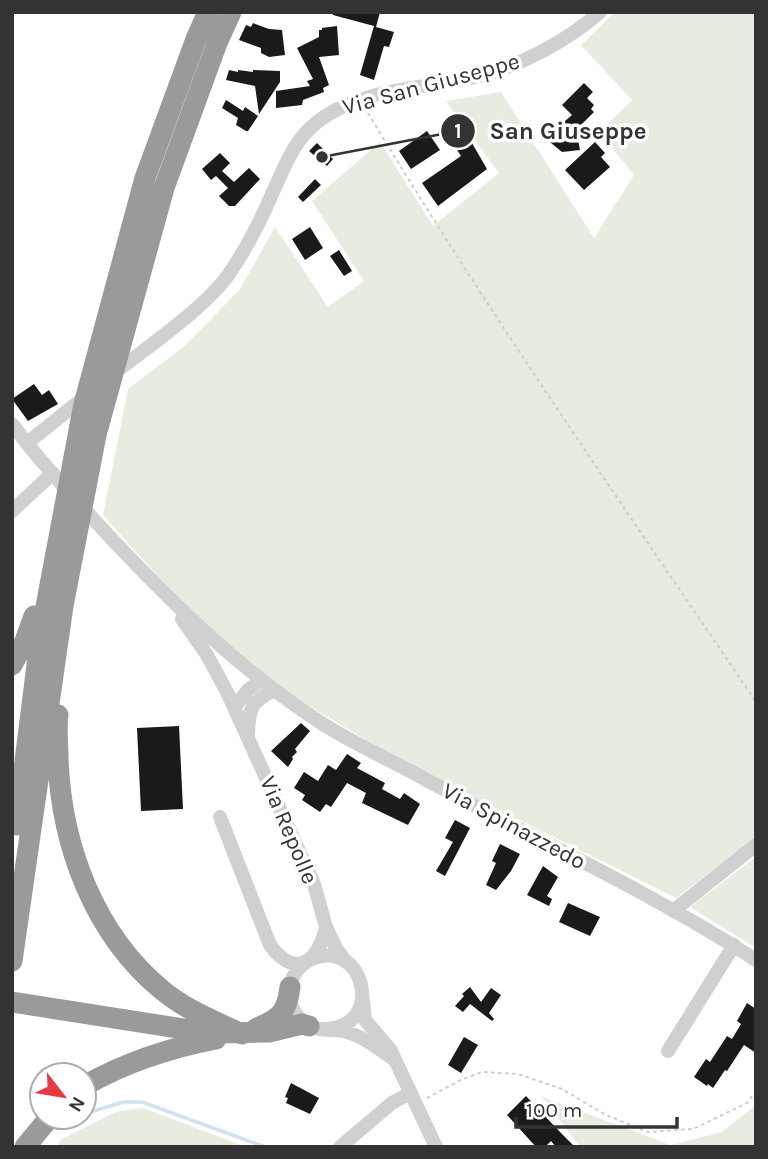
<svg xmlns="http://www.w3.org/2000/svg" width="768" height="1159" viewBox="0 0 768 1159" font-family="Karla,sans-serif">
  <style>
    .green { fill: #e6ecdf }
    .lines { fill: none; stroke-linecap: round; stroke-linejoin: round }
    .stream { stroke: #cfe2ee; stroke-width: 3.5 }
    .building { fill: #1a1a1a }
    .path { stroke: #cdcdcd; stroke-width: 2; stroke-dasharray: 3.5 3.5; stroke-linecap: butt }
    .minor { stroke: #d0d0d0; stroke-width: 14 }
    .highway { stroke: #9a9a9a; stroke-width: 21 }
    .labels { text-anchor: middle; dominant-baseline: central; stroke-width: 7; stroke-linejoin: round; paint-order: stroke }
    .street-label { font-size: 23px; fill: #333; stroke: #fff }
    .leader { fill: none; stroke: #333; stroke-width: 2.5 }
    .callout-dot { fill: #333; stroke: #fff; stroke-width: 2.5 }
    .mark-label { font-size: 21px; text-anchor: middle; font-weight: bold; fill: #fff }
    .callout-label { font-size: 24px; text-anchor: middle; font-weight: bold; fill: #333; stroke: #fff; stroke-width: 7; stroke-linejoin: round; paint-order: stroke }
  </style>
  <rect width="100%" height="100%" fill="#fff"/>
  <!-- green -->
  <path class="green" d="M615 12H756V837L676 898 403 762 274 685 180 601 103 515 128 389 186 345 240 289 275 227 328 307 364 281 312 201 380 142 433 226 499 173 446 101 501 92 594 238 634 175 599 132 632 100 581 45Z
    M756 857V948L690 907Z
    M542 1097 671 1145 722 1132 756 1105V1147H580Z
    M143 1108 246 1147H56L62 1139 115 1112Z"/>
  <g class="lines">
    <!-- stream -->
    <path class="stream" d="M84 1114 123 1102H142L265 1147
      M53 1127 77 1117"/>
  </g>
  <!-- building -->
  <path class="building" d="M333 12H380L376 27 394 32 389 47 384 46 374 80 360 75 374 26 333 15Z
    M253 23 269 29 282 30 285 55 269 57 261 53V48L239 40 246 25 251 27Z
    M337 26 339 55 319 57 329 85 323 88 324 92 303 100 302 105 276 108V91L310 86 307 81 313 79 297 48 319 37V30H322V28Z
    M229 70 238 72V70L253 72V70L280 71V82L259 114 255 86 226 80Z
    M584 83 593 92 587 98 594 105 591 109 594 112 576 130 580 150 562 152 545 138 572 115 562 105Z
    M226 100 243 111 245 107 258 116 248 131H246L236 125 238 118 222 108Z
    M427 131 440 150 411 169 399 151Z
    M465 136 467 139 469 138 487 169 438 206 422 183 461 156 455 147Z
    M595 142 605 153 601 157 610 167 584 190 565 170Z
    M317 143 333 159 327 166 309 151Z
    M220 153 230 163 222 171 234 182 249 168 260 179 235 206H229L219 196 228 188 216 176 211 180 202 169Z
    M315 179 321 185 303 202 298 197Z
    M310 227 323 248 305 260 292 239Z
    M339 250 352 271 344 276 330 256Z
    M34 384 42 395 49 390 58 404 28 421 12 399Z
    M301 723 310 731 295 749 297 752 292 757 293 759 288 767 271 751Z
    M179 726 183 809 141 811 137 728Z
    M347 754 361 763 357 768 385 783 382 789 400 799 404 793 420 804 408 825 362 803 366 793 347 783 331 807 326 804 320 812 302 800 305 795 294 788 304 772 318 781 328 765 336 770Z
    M455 820 470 828 445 876 436 871 453 842 445 838Z
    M500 844 520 854 511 871 496 890 486 885 496 863 492 861Z
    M543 866 558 877 547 896 552 899 549 906 527 895Z
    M568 903 600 917 590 936 559 922Z
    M470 987 481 1002 491 988 501 995 489 1013 494 1019 492 1021 470 1004 463 1012 455 1006 464 996 462 994Z
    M747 1003 756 1009V1053L744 1045 727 1071 725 1070 713 1088 708 1084 707 1086 694 1077 706 1059 710 1062 727 1036 732 1039 741 1024 737 1021Z
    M464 1037 478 1045 461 1073 448 1065Z
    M291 1083 319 1098 310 1114 286 1103 288 1098 285 1097Z
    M526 1096 560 1132 575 1147H556L551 1141 545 1147H536L507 1115Z"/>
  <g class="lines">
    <!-- path -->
    <path class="path" d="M368 113C489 314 624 507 756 702
      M427 1098 461 1080 482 1072 518 1074 562 1089 606 1115 648 1132 693 1129 747 1103 756 1091"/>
    <!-- minor -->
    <path class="minor" d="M112 375C147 347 204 309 229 274 246 249 260 222 272 194 284 169 293 141 316 123 360 87 430 89 483 75 524 64 568 40 600 12
      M12 424C41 463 76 500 109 536 175 606 242 672 323 724 351 742 382 756 412 772 526 835 646 889 756 960
      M27 443 86 396
      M12 511 53 473
      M182 619 207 655 228 694 314 884 326 927 336 948 346 962
      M234 708 248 690 261 680
      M248 734C249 708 251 702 274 690
      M220 817 270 945C295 979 318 963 326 927
      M673 911 756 845
      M363 1001 365 1020 390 1049 436 1147
      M320 1029C390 1031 363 934 310 960 300 965 293 974 290 985 286 1005 299 1025 319 1029 329 1031 341 1029 350 1033 367 1039 381 1050 396 1061
      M668 1051 734 945
      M340 1147 392 1103 410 1093"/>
    <!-- highway -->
    <path class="highway" d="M12 665 25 641 34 616
      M58 715C56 729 58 744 58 758 61 845 94 934 162 990 186 1010 214 1021 242 1034
      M17 825 41 633 84 404 145 178 196 39 208 12
      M12 961 63 606 96 435 164 188 217 43 231 12
      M12 1002 209 1033 269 1032 302 1024 309 1026
      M257 1028C281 1018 287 1012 290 987
      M84 1086C126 1062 169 1048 216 1039
      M25 1147 50 1117"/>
  </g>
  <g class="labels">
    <!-- street labels -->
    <g class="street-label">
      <text transform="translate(431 84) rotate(-15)">Via San Giuseppe</text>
      <text transform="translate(514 826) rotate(28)">Via Spinazzedo</text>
      <text transform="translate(289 830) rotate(67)">Via Repolle</text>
    </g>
  </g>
  <!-- callouts -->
  <path class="leader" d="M322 157L458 131"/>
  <g class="callout-dot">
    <circle cx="322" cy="157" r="7"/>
    <circle cx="458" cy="131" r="18"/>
  </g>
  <g class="mark-label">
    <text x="458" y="138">1</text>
  </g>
  <g class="callout-label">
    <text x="568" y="139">San Giuseppe</text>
  </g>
  <!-- border -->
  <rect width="768" height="1159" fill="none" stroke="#333333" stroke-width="28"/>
  <!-- north arrow -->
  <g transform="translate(63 1096) rotate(121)"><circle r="33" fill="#ffffff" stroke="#adadad" stroke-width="2"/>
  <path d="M0-5L12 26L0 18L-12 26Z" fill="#e63946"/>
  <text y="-10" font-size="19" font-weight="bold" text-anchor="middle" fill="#333333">N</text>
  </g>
  <!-- scale -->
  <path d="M516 1117v10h161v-10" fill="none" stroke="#333333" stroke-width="3.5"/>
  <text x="526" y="1117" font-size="21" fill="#333333" stroke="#ffffff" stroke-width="5" paint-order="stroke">100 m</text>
</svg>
